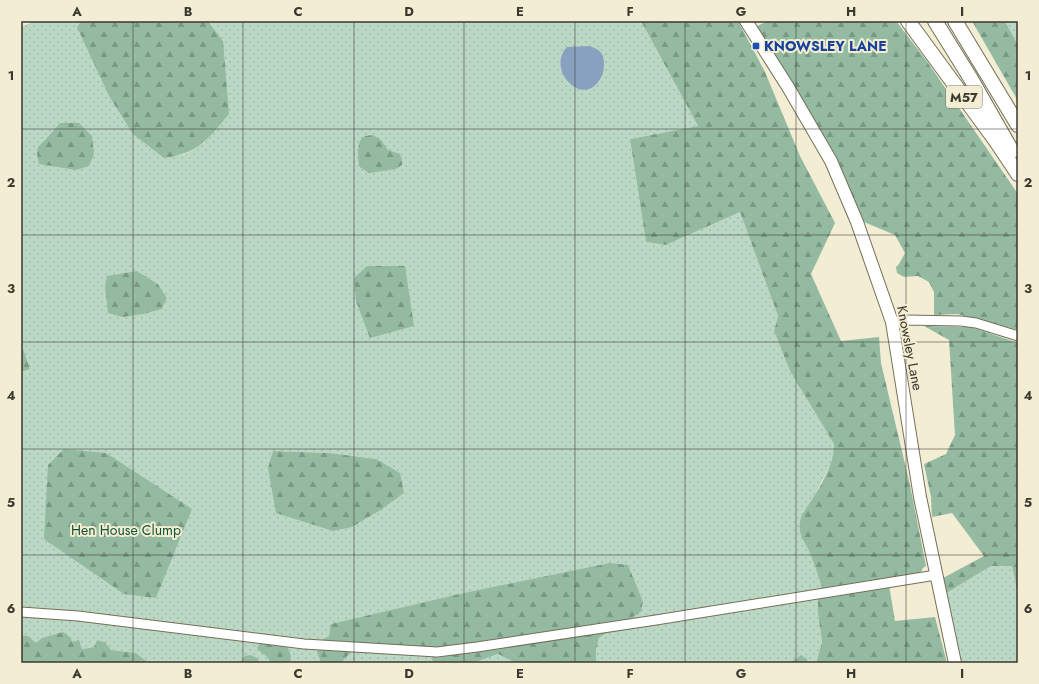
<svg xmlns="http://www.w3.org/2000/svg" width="1039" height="684" viewBox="0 0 1039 684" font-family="Jost,sans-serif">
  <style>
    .grass { fill: url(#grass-dots); fill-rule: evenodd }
    .forest { fill: url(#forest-firs) }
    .water { fill: #89a1c1 }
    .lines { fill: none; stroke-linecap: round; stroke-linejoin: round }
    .minor-casing { stroke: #746f59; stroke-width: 11 }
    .major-casing { stroke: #746f59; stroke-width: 14 }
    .highway-casing { stroke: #746f59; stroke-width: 16 }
    .minor { stroke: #fff; stroke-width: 9 }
    .major { stroke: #fff; stroke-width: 12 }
    .highway { stroke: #fff; stroke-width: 14 }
    .grid { fill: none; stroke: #3b392f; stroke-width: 1; stroke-opacity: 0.55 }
    .transit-dot { fill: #1a4fb4; stroke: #f2edd3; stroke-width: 1.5 }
    .labels { text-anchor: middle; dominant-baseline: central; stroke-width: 4; stroke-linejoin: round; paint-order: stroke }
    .shield { fill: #f2edd3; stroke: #726f60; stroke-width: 1 }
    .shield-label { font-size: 13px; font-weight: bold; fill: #3b392f }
    .transit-label { font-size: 14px; font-weight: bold; fill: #164399; stroke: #f2edd3; text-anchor: start }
    .street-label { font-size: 14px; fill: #3b392f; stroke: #f2edd3 }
    .park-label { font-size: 14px; fill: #125333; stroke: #f2edd3 }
    .neatline { fill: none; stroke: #3b392f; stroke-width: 1.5 }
    .grid-label { font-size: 13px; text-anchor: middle; font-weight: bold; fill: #3b392f }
  </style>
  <defs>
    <pattern id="grass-dots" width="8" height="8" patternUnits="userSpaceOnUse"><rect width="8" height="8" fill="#bbd8c5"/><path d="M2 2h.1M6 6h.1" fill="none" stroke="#a2baaa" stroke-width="1.8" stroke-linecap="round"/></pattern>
    <pattern id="forest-firs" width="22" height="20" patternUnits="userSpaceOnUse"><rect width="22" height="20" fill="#94bba2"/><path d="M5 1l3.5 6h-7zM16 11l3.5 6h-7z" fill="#7a9984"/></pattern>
  </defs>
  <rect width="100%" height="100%" fill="#f2edd3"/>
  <!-- grass -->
  <path class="grass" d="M35 21H81L77 27 164 158 185 154 205 142 223 41 208 21H641L698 126 630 139 646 242 666 245 740 212 778 316 774 331 790 371 834 444 835 451 830 465 813 499 803 512 800 531 810 552 823 591 625 622 643 601 628 565 459 594 332 624 329 636 319 641 21 610V372L30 369 21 343V27ZM137 271 158 284 167 298 162 309 144 314 123 317ZM273 451 330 453 376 459 404 493 381 510 352 527Z
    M1005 21H1018V45Z
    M991 566H1012L1018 594V662L961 663 945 594Z
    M818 596V614L822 642 816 663H808L807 659 791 662H775L774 663H595L596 650 599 638 617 627Z
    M21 614 318 647 321 663H149L136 653 111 650 105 642 97 640 94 647 82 649 72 643H35L28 636 21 635Z
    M351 652 431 656 433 663H341Z
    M498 654 516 663H473Z"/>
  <!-- forest -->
  <path class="forest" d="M81 21H208L223 41 229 114C207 140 199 153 164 158L133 134 109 96 77 27Z
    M641 21H738L765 72 800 156 835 223 811 274 841 341 879 337 881 363 910 485 926 566 923 568 920 574 823 591C819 579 815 566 810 553 807 546 801 538 800 531 798 516 806 509 813 498 822 484 835 461 834 444L790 371 774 331 778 316 740 212 666 245 646 242 630 139 698 126Z
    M768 21H896L926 60 1018 194V330L957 314 934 315V292L929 282 918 276 904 277 897 273 896 267 899 264 905 253 895 235 864 222 846 181 755 27Z
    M972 21H1005L1018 45V101Z
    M60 123H79L92 136 94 154 89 166 76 170 39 164 37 154 38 147 46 139Z
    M373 135 380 139 388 150 400 154 402 159V165L396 169 369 173 360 167C357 161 357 141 363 137 365 136 370 135 373 135Z
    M367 266H405L414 326 370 338 356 301 354 278Z
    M137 271 158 284 167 298 162 309 144 314 123 317 108 313 105 287 107 276Z
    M924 326 971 327 1018 343V594L1012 566H991L945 594 943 578 984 556 952 513 932 517 931 497 924 464 946 454 955 435 949 340Z
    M21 343 30 369 21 372Z
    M64 449 106 453 192 509 156 598 124 594 44 539 48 465Z
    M273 451 330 453 376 459 400 473 404 493 381 510 352 527 333 531 276 513 268 468Z
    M610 563 628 565 643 601 641 612 599 638 596 650V663H516L498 654 473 663H433L431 656 351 652 341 663H321L317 652 319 641 329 636 331 624 459 594Z
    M889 585 895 621 935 617 947 663H816L822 642 818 614V596Z
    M63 632 71 638 72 642 79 640 82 649 94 647 97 640 105 642 111 650 136 653 149 663H21V635L28 636 36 643 42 638Z
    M260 643 287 646 291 656 290 663H270C269 655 261 654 257 648Z
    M251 655 257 658 260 663H239L245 656Z
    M801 655 807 659 808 663H774L775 662H791Z"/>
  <!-- water -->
  <path class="water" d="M589 46C598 49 603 51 604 62 604 70 603 76 598 82 581 106 546 69 567 47Z"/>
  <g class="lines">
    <!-- minor casing -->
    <g class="minor-casing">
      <path id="minor" d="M892 322 907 320 961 321 976 323 1018 336
        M21 612 78 616 304 644 437 652 477 647 656 620 936 575"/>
    </g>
    <!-- major casing -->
    <g class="major-casing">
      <path id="major" d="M746 21 788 87 831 161 857 222 892 322 920 497 955 663"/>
    </g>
    <!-- highway casing -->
    <g class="highway-casing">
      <path id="highway" d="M908 21 996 141 1018 174
        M935 21 971 79 1012 151
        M955 21 1018 125"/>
    </g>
    <!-- minor -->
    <use href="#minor" class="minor"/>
    <!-- major -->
    <use href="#major" class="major"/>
    <!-- highway -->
    <use href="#highway" class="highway"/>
  </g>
  <!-- grid -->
  <path class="grid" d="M133 21V663M243 21V663M354 21V663M464 21V663M575 21V663M685 21V663M796 21V663M906 21V663M21 129H1018M21 235H1018M21 342H1018M21 449H1018M21 555H1018"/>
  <!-- markers -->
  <rect class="transit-dot" x="752" y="42" width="8" height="8" rx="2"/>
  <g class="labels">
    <!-- shield labels -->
    <rect class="shield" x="946" y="86" width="36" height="22" rx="3"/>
    <g class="shield-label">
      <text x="964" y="97">M57</text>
    </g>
    <!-- transit labels -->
    <g class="transit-label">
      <text x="764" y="46">KNOWSLEY LANE</text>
    </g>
    <!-- street labels -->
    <g class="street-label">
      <text transform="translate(910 348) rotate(79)">Knowsley Lane</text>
    </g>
    <!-- park labels -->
    <g class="park-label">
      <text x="126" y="530">Hen House Clump</text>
    </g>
  </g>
  <!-- border -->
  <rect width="1039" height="684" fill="none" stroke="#f2edd3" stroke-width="44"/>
  <rect x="22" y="22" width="995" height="640" class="neatline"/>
  <g class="grid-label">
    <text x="77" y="16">A</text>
    <text x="188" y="16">B</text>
    <text x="298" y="16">C</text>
    <text x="409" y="16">D</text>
    <text x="520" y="16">E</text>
    <text x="630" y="16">F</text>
    <text x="741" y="16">G</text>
    <text x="851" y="16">H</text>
    <text x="962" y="16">I</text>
    <text x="11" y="80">1</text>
    <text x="1028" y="80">1</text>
    <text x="11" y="187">2</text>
    <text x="1028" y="187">2</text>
    <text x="11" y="293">3</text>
    <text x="1028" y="293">3</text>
    <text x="11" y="400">4</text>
    <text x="1028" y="400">4</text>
    <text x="11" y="507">5</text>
    <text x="1028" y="507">5</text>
    <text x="11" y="613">6</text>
    <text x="1028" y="613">6</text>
    <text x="77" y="678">A</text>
    <text x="188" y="678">B</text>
    <text x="298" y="678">C</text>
    <text x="409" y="678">D</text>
    <text x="520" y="678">E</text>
    <text x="630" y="678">F</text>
    <text x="741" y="678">G</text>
    <text x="851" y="678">H</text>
    <text x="962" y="678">I</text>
  </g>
</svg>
